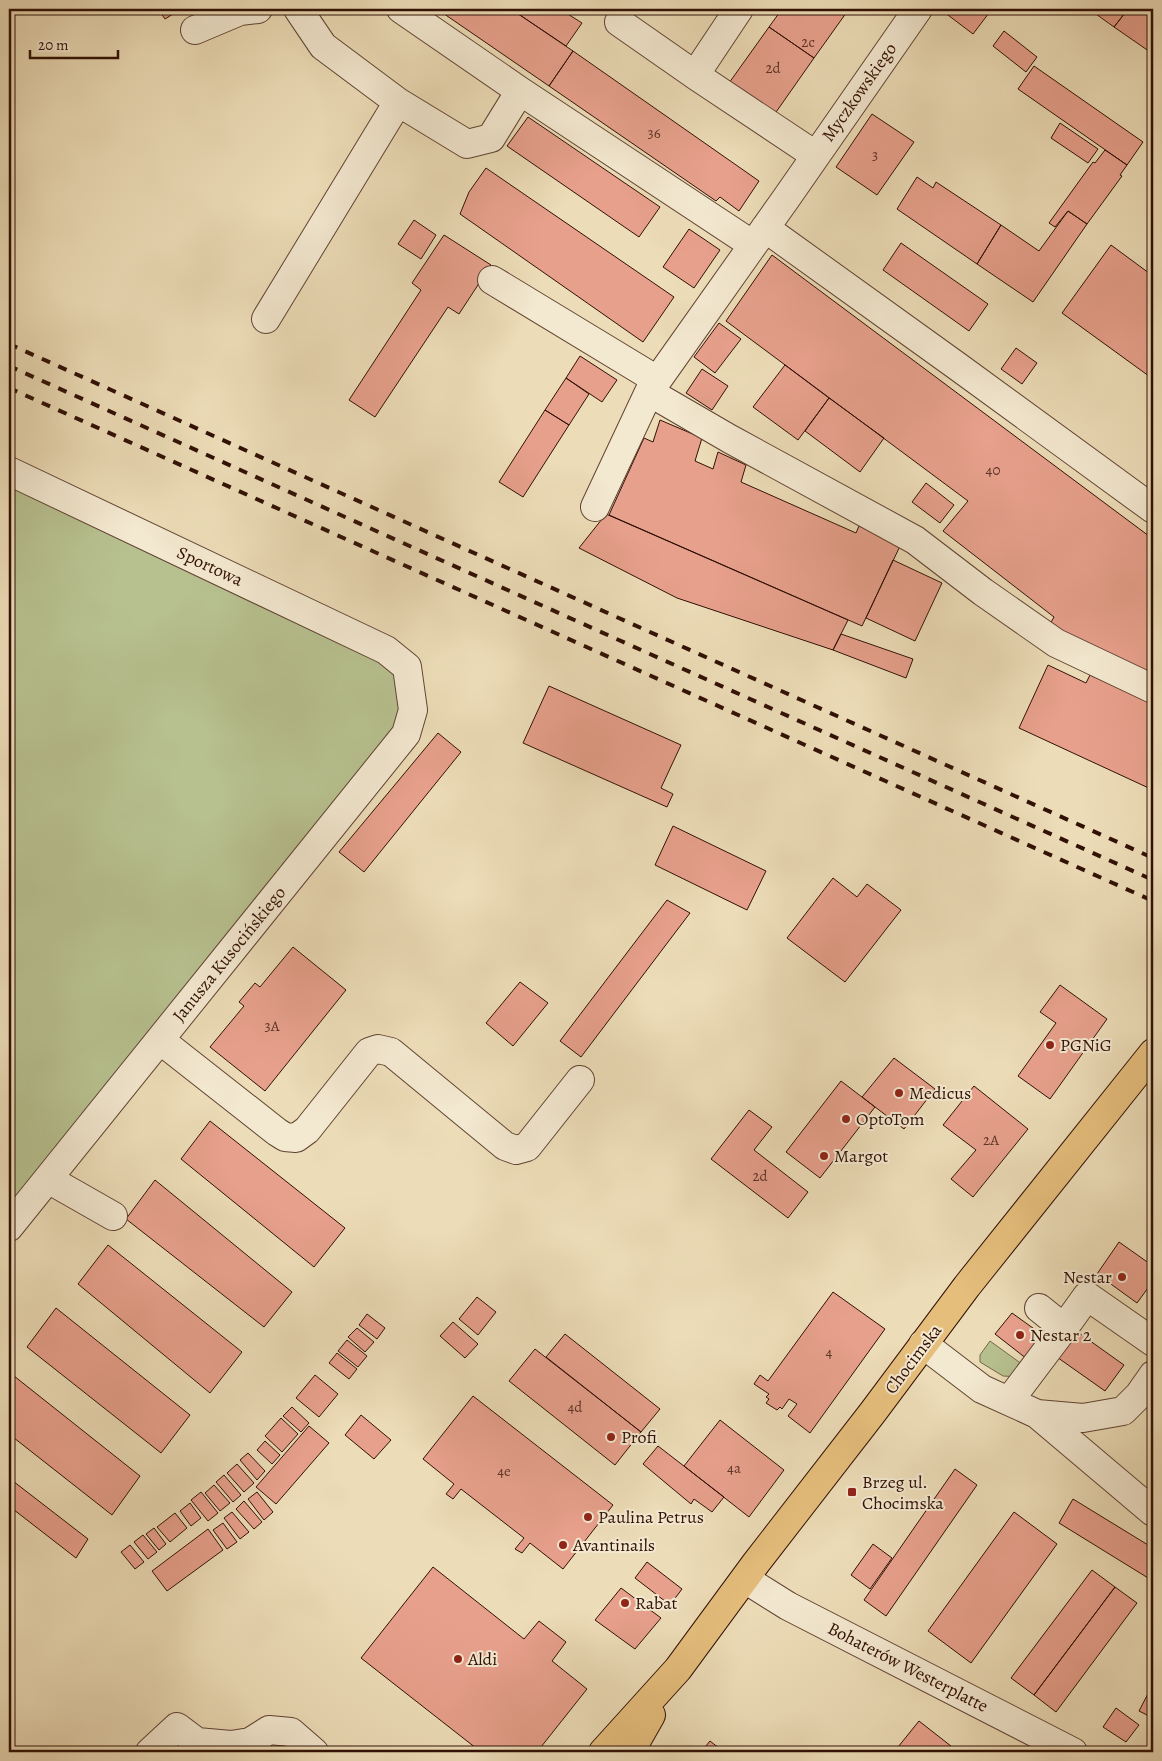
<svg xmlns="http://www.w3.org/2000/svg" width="1162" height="1761" viewBox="0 0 1162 1761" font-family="Alegreya,serif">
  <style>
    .green { fill: #b7c08f; stroke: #74684a }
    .building { fill: #e7a08c; stroke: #311005 }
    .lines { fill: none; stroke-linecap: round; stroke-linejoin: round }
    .minor-casing { stroke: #604332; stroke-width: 30 }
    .major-casing { stroke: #311005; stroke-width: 30 }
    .minor { stroke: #f3e8d0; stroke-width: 28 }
    .major { stroke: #e6be7c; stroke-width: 28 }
    .rail { stroke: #311005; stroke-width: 4; stroke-dasharray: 9 9; stroke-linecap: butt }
    .poi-dot { fill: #8f2418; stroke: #f3e8d0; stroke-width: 2 }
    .labels { text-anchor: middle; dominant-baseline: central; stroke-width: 4; stroke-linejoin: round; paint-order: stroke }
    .number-label { font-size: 15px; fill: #5e3427 }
    .street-label { font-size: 18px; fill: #311005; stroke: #f3e8d0 }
    .poi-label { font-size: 18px; fill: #311005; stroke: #f3e8d0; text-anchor: start }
  </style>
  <rect width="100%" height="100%" fill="#ecdcb7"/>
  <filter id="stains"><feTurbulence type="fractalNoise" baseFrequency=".004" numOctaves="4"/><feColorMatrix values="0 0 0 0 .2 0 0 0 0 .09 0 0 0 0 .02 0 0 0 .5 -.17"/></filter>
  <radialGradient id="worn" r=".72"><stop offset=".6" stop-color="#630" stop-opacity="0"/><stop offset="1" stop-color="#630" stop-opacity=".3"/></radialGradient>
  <!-- green -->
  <path class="green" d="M9 473 407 667 413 710 9 1227Z
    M990 1341 1026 1367 1021 1377 1003 1376 980 1362V1355Z"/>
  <!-- building -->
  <path class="building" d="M158 9H181L165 19Z
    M437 9H511L573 51 549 86Z
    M511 9H560L582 23 566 46Z
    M782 9H849L814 58 769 27Z
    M940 9H992L973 34Z
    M1089 9H1128L1114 27Z
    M1128 9H1153V54L1114 27Z
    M769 27 814 58 774 115 729 83Z
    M1004 31 1037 57 1026 72 993 46Z
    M573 51 759 181 739 211 720 197 716 201 549 86Z
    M1034 66 1143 142 1127 165 1018 89Z
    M872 114 914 142 877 195 836 167Z
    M528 117 660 207 639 237 507 146Z
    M1060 123 1098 149 1088 163 1051 138Z
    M1105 150 1127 165 1120 175 1122 176 1087 224 1068 211 1055 227 1049 223 1093 162 1095 163Z
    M486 168 674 297 643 342 460 214 469 192Z
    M917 177 933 188 936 182 1001 225 977 264 897 209Z
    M1068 211 1087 224 1033 302 977 264 1001 225 1039 251Z
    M414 220 436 235 421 259 398 244Z
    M689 229 720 250 694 288 663 267Z
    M444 235 491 265 459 314 448 307 375 417 349 400 421 290 412 283Z
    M901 243 988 304 969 331 883 270Z
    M1111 245 1153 276V379L1062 313Z
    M772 255 1153 539V679L1050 624 1054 617 943 531 968 501 726 321Z
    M719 323 741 339 715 373 694 357Z
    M1016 348 1037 363 1022 384 1001 369Z
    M580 356 617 380 602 402 566 378Z
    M785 365 829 398 798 440 753 407Z
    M702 369 728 386 712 410 686 393Z
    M566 378 589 394 569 425 545 410Z
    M829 398 884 438 860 472 805 431Z
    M545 410 569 425 523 497 499 482Z
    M660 420 702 438 695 461 713 469 718 452 746 465 741 482 856 533 859 526 901 544 862 626 609 515 644 438 653 442Z
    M926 483 954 505 940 523 912 502Z
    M606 514 848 620 833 650 677 598 579 548Z
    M893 560 942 583 915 641 866 618Z
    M841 634 913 659 906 678 833 650Z
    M1048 665 1086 683 1090 675 1153 704V790L1019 728Z
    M549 686 681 745 661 788 673 794 667 807 523 743Z
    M438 733 461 752 364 872 339 852Z
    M673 826 766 871 747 910 655 865Z
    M833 878 857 897 867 884 901 910 845 982 787 938Z
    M667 900 690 913 581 1057 560 1041Z
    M293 947 346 990 265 1091 210 1047 244 1006 239 1002 255 983 260 987Z
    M520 982 548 1003 513 1046 486 1023Z
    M1060 985 1107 1019 1050 1099 1018 1076 1056 1023 1040 1012Z
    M894 1058 935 1089 904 1129 862 1097Z
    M841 1081 875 1107 820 1178 786 1152Z
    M974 1086 1028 1129 973 1197 951 1179 976 1150 943 1125Z
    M749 1110 772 1127 754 1150 808 1192 788 1218 711 1159Z
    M210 1121 345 1228 314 1267 181 1159Z
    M155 1180 292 1292 264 1327 126 1219Z
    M1119 1242 1153 1266V1281L1137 1303 1097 1274Z
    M108 1245 242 1352 210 1393 78 1284Z
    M833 1292 885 1329 810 1433 788 1416 797 1404 789 1399 782 1409 780 1407 777 1410 766 1403 769 1399 766 1397 769 1394 754 1384 760 1375 768 1381Z
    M477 1297 496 1312 478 1335 459 1319Z
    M56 1308 190 1415 161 1453 27 1347Z
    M1012 1313 1044 1336 1027 1359 995 1334Z
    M367 1314 385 1328 377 1339 359 1325Z
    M453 1322 478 1344 465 1358 440 1336Z
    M357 1328 374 1342 365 1352 348 1337Z
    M1072 1328 1124 1365 1105 1391 1054 1355Z
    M565 1334 660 1409 641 1432 546 1357Z
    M347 1340 367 1356 358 1367 338 1351Z
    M535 1349 641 1432 615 1465 509 1381Z
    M337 1353 357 1369 349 1379 329 1363Z
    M9 1372 140 1476 112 1515 9 1434Z
    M315 1375 338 1394 319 1417 296 1398Z
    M473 1396 613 1505 563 1569 530 1543 522 1553 515 1549 524 1538 461 1489 453 1499 446 1494 454 1484 423 1459Z
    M292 1407 309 1423 301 1432 283 1416Z
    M361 1415 391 1440 374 1459 345 1435Z
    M281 1418 298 1434 282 1452 265 1436Z
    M720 1420 784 1470 749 1517 684 1466Z
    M309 1426 329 1443 276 1504 256 1487Z
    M265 1441 280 1455 272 1464 257 1450Z
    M658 1446 724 1497 712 1512 694 1499 691 1504 643 1464Z
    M248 1453 265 1471 257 1480 240 1460Z
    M237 1464 254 1483 244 1492 227 1473Z
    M955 1469 977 1485 886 1616 864 1600Z
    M224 1475 241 1495 233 1502 216 1482Z
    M9 1478 88 1539 76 1558 9 1506Z
    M214 1485 230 1503 220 1511 205 1493Z
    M201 1492 218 1513 208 1521 191 1500Z
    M257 1492 273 1512 264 1520 248 1499Z
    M1073 1499 1153 1548V1581L1059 1523Z
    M244 1501 262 1522 254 1529 236 1509Z
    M190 1503 201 1518 191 1526 180 1511Z
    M232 1512 249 1532 240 1539 224 1518Z
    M1014 1512 1057 1544 971 1663 928 1631Z
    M175 1513 187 1528 170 1542 157 1527Z
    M223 1523 237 1542 227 1549 213 1530Z
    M154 1528 166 1544 159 1550 146 1534Z
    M208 1529 223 1550 167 1591 152 1571Z
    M143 1535 157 1552 148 1559 134 1542Z
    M873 1544 892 1558 870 1589 851 1575Z
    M130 1545 144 1562 135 1569 121 1552Z
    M647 1562 682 1589 670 1605 635 1578Z
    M433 1567 524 1639 539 1621 566 1642 552 1661 587 1689 537 1752H481L361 1658Z
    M1092 1570 1115 1587 1034 1695 1011 1678Z
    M1115 1587 1137 1603 1056 1712 1034 1695Z
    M621 1588 661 1618 635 1649 595 1620Z
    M1153 1684V1718L1139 1711Z
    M1116 1708 1139 1725 1126 1742 1103 1727Z
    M919 1721 956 1750 955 1752H894Z
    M710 1741 724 1752H701Z"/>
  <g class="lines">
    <!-- minor casing -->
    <g class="minor-casing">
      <path id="minor" d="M401 9 520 91 753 245
        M739 9 695 75 815 155
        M918 9 785 200 649 392 730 439 915 540 983 592 1056 643 1153 689
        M619 22 695 75
        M195 30 240 11 258 9
        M398 102 467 144 491 138 520 91
        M765 228 957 366 1153 509
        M492 280 657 380
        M266 319 398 102 323 46 298 9
        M9 471 386 650 407 667 413 710 406 734 9 1227
        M595 507 649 392
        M160 1040 277 1132 285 1137 296 1138 307 1130 369 1052 378 1049 391 1052 505 1146 516 1150 527 1147 580 1080
        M48 1179 113 1216
        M1039 1308 1064 1328 1087 1296 1153 1342
        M923 1344 982 1389 1037 1414 1083 1418 1123 1411 1139 1395 1153 1375
        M1009 1401 1064 1328
        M1037 1414 1153 1512
        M745 1579 788 1606 1073 1752
        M150 1752 177 1727 197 1742 231 1745 250 1742 269 1730 291 1732 314 1752"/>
    </g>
    <!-- major casing -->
    <g class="major-casing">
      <path id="major" d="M603 1752 678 1669 756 1563 873 1412 967 1286 1153 1053
        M630 1752 651 1715"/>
    </g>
    <!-- minor -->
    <use href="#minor" class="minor"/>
    <!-- major -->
    <use href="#major" class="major"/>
    <!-- rail -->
    <path class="rail" d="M9 344 1153 858
      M9 366 1153 880
      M9 388 1153 901"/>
  </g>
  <!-- markers -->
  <g class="poi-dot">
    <circle cx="1050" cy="1045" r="5"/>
    <circle cx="899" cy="1093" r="5"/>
    <circle cx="846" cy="1119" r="5"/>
    <circle cx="824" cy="1156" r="5"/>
    <circle cx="1122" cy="1277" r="5"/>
    <circle cx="1020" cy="1335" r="5"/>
    <circle cx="611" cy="1437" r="5"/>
    <rect x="847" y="1487" width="10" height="10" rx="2.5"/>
    <circle cx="588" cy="1517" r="5"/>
    <circle cx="563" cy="1545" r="5"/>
    <circle cx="625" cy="1603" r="5"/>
    <circle cx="458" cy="1659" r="5"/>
  </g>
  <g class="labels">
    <!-- number labels -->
    <g class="number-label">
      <text x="808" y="42">2c</text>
      <text x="773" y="68">2d</text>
      <text x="654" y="133">36</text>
      <text x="875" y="155">3</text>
      <text x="993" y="470">40</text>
      <text x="272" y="1026">3A</text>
      <text x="991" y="1140">2A</text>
      <text x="760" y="1176">2d</text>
      <text x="829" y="1352">4</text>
      <text x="575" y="1407">4d</text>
      <text x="734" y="1468">4a</text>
      <text x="504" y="1471">4e</text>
    </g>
    <!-- street labels -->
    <g class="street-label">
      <text transform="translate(859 92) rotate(-55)">Myczkowskiego</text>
      <text transform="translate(210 566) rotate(25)">Sportowa</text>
      <text transform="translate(229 954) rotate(-51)">Janusza Kusocińskiego</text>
      <text transform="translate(913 1359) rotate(-53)">Chocimska</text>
      <text transform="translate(908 1667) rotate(27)">Bohaterów Westerplatte</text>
    </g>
    <!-- poi labels -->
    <g class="poi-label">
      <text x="1060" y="1045">PGNiG</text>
      <text x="909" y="1093">Medicus</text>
      <text x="856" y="1119">OptoTom</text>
      <text x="834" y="1156">Margot</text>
      <text x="1112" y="1277" text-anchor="end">Nestar</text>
      <text x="1030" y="1335">Nestar 2</text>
      <text x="621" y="1437">Profi</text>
      <text x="862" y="1482">Brzeg ul.<tspan x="862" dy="21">Chocimska</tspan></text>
      <text x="598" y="1517">Paulina Petrus</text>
      <text x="573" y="1545">Avantinails</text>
      <text x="635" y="1603">Rabat</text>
      <text x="468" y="1659">Aldi</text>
    </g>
  </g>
  <!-- margin -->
  <rect width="1162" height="1761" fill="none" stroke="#ecdcb7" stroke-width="30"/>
  <rect x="10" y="10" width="1142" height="1741" fill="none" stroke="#311005" stroke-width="2.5"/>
  <rect x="15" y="15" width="1132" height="1731" fill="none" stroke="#311005"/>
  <!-- scale -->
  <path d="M30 50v8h88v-8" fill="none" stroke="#311005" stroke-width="2.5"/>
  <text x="38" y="50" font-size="15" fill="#311005" stroke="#f3e8d0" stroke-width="4" paint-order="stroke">20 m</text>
  <rect width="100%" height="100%" filter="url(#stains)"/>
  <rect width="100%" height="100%" fill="url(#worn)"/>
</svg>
